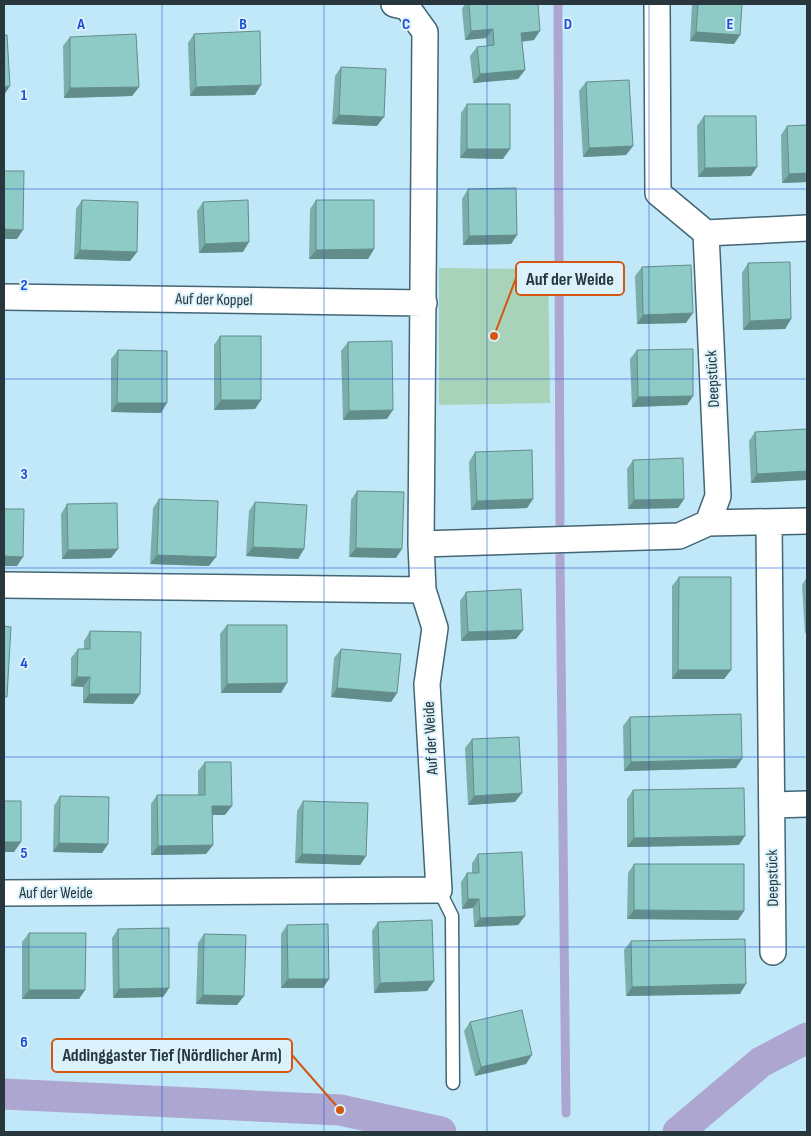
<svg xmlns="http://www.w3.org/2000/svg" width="811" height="1136" viewBox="0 0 811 1136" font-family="'Sofia Sans Condensed',sans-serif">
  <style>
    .green { fill: #a8d3b8 }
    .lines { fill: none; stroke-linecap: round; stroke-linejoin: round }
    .stream { stroke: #ada6d1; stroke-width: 9 }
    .canal { stroke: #ada6d1; stroke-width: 31 }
    .service-casing { stroke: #436674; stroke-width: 15 }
    .minor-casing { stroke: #436674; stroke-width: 28 }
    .service { stroke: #fff; stroke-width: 12 }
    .minor { stroke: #fff; stroke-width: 25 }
    .wall { fill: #7aaeaa }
    .shaded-wall { fill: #638d8b }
    .building { fill: #8ecac6; stroke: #638d8b }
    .grid { fill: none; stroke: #1d4ed8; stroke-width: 1; stroke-opacity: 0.55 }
    .labels { text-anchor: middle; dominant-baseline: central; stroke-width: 4; stroke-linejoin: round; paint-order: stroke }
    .street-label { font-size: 16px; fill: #28373d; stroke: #dbf2fc }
    .grid-label { font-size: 16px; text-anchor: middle; font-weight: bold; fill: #1d4ed8; stroke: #dbf2fc; stroke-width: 4; stroke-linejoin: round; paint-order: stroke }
    .leader { fill: none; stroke: #d55611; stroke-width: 2 }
    .callout-dot { fill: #d55611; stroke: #dbf2fc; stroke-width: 2 }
    .callout { fill: #dbf2fc; stroke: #d55611; stroke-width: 2 }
    .callout-label { font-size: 18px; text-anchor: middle; font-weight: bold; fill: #28373d }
  </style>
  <rect width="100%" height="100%" fill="#c1e8f8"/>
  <!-- green -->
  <path class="green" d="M439 268 548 269 550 403 439 405Z"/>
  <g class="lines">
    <!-- stream -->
    <path class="stream" d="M558 4 560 523
      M560 556 566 1113"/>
    <!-- canal -->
    <path class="canal" d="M4 1094 340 1110 441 1132
      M678 1132 761 1062 807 1038"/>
    <!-- service casing -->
    <g class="service-casing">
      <path id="service" d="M439 890 452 916 453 1083"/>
    </g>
    <!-- minor casing -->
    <g class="minor-casing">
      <path id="minor" d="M706 233 807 228
        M4 297 424 303
        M708 523 807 521
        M769 523 773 952
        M421 544 679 536 708 523 718 496 706 233 658 193 657 4
        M4 585 423 590
        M772 805 807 804
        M4 893 439 890 427 684 435 628 423 590 421 544 425 32 407 7 394 4"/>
    </g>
    <!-- service -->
    <use href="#service" class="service"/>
    <!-- minor -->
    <use href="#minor" class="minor"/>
  </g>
  <!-- wall -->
  <path class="wall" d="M465 4H538L534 40 522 42 525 70 518 79 473 83 470 56 477 47 487 46 486 38 465 40 462 9Z
    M692 4H742L740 35 734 44 690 41Z
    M194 34 255 95 190 96 188 43Z
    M70 37 139 87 132 96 64 98 63 46Z
    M341 67 377 126 332 124 335 76Z
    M586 82 633 146 626 155 583 157 579 91Z
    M467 104 503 159 460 158 461 113Z
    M704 116 751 176 698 177 697 126Z
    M807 125V182L782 183 781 135 787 126Z
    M468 189 517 235 511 244 463 245 462 199Z
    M82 200 137 252 130 261 74 259 76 209Z
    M316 200 374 249 368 259H309L310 209Z
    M203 202 243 252 199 253 197 211Z
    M748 263 791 319 785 329 743 330 742 273Z
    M642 267 686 323 637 324 635 276Z
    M220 336 261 400 255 409 214 410V345Z
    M348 342 387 419 343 420 341 351Z
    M118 350 161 413 111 412V359Z
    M637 350 693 396 687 405 632 407 630 359Z
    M807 429V479L806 480 751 483 749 441 755 432Z
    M475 452 533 499 527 508 471 510 469 462Z
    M633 460 684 499 678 508 628 509 627 469Z
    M357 491 396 558 349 557 351 500Z
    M159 499 209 566 150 564 153 508Z
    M255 502 304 549 298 559 246 556 249 511Z
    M67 504 111 558 62 559 61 514Z
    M679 577 731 670 724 679H672V586Z
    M807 577V633H805L802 585Z
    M466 592 523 630 516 639 461 641 460 601Z
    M227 625 281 693H221L220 634Z
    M90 631 140 694 133 704 83 703V687L71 686V658L78 649H84V641Z
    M341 649 397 693 391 702 331 697 334 658Z
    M630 717 736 768 624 771 623 726Z
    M472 739 515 802 468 805 465 748Z
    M205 762 225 815H212L213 845 206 854 151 855V804L157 795H198V771Z
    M633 790 739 845 627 847V799Z
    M60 796 108 844 102 853 53 852 54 806Z
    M303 801 366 856 360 865 295 863 297 811Z
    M478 854 525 916 518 925 474 927 473 908 462 909 461 882 467 873H472V863Z
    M634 864 738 920 627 919 628 873Z
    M378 922 434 981 427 991 374 993 372 931Z
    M287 925 323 988H281V934Z
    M118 929 169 988 163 997 113 998 112 938Z
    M29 933 85 990 79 999H22V942Z
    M204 934 237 1005 196 1004 198 943Z
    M631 941 740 994 626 996 624 950Z
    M470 1022 526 1064 475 1076 464 1031Z"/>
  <!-- shaded-wall -->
  <path class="shaded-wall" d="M493 29 486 38 465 40 471 31Z
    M540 31 534 40 514 42 521 33Z
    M696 32 740 35 734 44 690 41Z
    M525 70 518 79 473 83 480 74Z
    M261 85 255 95 190 96 196 87Z
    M10 86 4 95V87Z
    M139 87 132 96 64 98 70 88Z
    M339 115 384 117 377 126 332 124Z
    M633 146 626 155 583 157 589 148Z
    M467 149H510L503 159 460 158Z
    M757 167 751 176 698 177 705 168Z
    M807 173V182L782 183 789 174Z
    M4 229 23 230 17 239H4Z
    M517 235 511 244 463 245 469 236Z
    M249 242 243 252 199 253 205 244Z
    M374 249 368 259H309L316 250Z
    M80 250 137 252 130 261 74 259Z
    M693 313 686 323 637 324 643 315Z
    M791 319 785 329 743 330 750 321Z
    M693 396 687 405 632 407 638 397Z
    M221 400H261L255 409 214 410Z
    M117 403H167L161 413 111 412Z
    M393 410 387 419 343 420 349 411Z
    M807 471V479L806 480 751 483 757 474Z
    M533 499 527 508 471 510 477 501Z
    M684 499 678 508 628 509 634 500Z
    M253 547 304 549 298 559 246 556Z
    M356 548 402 549 396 558 349 557Z
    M118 549 111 558 62 559 68 550Z
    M157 555 216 557 209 566 150 564Z
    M4 556 23 557 17 566H4Z
    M523 630 516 639 461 641 468 632Z
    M678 670H731L724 679H672Z
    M77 677H90L83 687 71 686Z
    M287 683 281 693H221L227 684Z
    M337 688 397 693 391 702 331 697Z
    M89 694H140L133 704 83 703Z
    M742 759 736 768 624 771 631 762Z
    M522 793 515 802 468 805 474 796Z
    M212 806H232L225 815H206Z
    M745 836 739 845 627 847 634 838Z
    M4 842H21L14 852H4Z
    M59 843 108 844 102 853 53 852Z
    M213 845 206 854 151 855 158 846Z
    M302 854 366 856 360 865 295 863Z
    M468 899H479L473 908 462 909Z
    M634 910 744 911 738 920 627 919Z
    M525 916 518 925 474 927 480 918Z
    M288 979H329L323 988H281Z
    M434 981 427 991 374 993 380 983Z
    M746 984 740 994 626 996 632 987Z
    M169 988 163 997 113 998 119 989Z
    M29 990H85L79 999H22Z
    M203 995 244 996 237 1005 196 1004Z
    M532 1055 526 1064 475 1076 481 1067Z"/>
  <!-- building -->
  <path class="building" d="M469 4H538L540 31 521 33 525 70 480 74 477 47 494 45 493 29 471 31Z
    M698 4H742L740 35 696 32Z
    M260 31 261 85 196 87 194 34Z
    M136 34 139 87 70 88V37Z
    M4 35H7L10 86 4 87Z
    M341 67 386 69 384 117 339 115Z
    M629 80 633 146 589 148 586 82Z
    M467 104H510V149H467Z
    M704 116H756L757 167 705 168Z
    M807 125V173L789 174 787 126Z
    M4 171H24L23 230 4 229Z
    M516 188 517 235 469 236 468 189Z
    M82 200 138 202 137 252 80 250Z
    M248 200 249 242 205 244 203 202Z
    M316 200H374V249L316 250Z
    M790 262 791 319 750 321 748 263Z
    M691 265 693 313 643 315 642 267Z
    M220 336H261V400H221Z
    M392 341 393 410 349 411 348 342Z
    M693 349V396L638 397 637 350Z
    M118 350 167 351V403H117Z
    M807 429V471L757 474 755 432Z
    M532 450 533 499 477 501 475 452Z
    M683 458 684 499 634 500 633 460Z
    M357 491 404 492 402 549 356 548Z
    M159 499 218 501 216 557 157 555Z
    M255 502 307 505 304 549 253 547Z
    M117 503 118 549 68 550 67 504Z
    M4 509H24L23 557 4 556Z
    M679 577H731V670H678Z
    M521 589 523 630 468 632 466 592Z
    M227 625H287V683L227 684Z
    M4 626 11 627 7 697H4Z
    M90 631 141 632 140 694H89L90 677H77L78 649H90Z
    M341 649 401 654 397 693 337 688Z
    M741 714 742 759 631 762 630 717Z
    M519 737 522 793 474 796 472 739Z
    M205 762H231L232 806H212L213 845 158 846 157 795H205Z
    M744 788 745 836 634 838 633 790Z
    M60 796 109 797 108 844 59 843Z
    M4 801H21V842H4Z
    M303 801 368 803 366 856 302 854Z
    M522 852 525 916 480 918 479 899H468L467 873H479L478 854Z
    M634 864H744V911L634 910Z
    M432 920 434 981 380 983 378 922Z
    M328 924 329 979H288L287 925Z
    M169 928V988L119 989 118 929Z
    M29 933H86L85 990H29Z
    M204 934 246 935 244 996 203 995Z
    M745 939 746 984 632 987 631 941Z
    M522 1010 532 1055 481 1067 470 1022Z"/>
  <!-- grid -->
  <path class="grid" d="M162 4V1132M324 4V1132M487 4V1132M649 4V1132M4 189H807M4 379H807M4 568H807M4 757H807M4 947H807"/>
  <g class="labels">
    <!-- street labels -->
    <g class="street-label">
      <text transform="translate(214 300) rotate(1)">Auf der Koppel</text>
      <text transform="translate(713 379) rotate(-93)">Deepstück</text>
      <text transform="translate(431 738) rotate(-93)">Auf der Weide</text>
      <text transform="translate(773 878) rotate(-91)">Deepstück</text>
      <text x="56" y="893">Auf der Weide</text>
    </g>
  </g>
  <g class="grid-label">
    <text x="81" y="29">A</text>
    <text x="243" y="29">B</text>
    <text x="406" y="29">C</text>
    <text x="568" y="29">D</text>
    <text x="730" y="29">E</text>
    <text x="24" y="100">1</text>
    <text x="24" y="290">2</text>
    <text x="24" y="479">3</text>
    <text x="24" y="668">4</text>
    <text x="24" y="858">5</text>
    <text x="24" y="1047">6</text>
  </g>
  <!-- callouts -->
  <path class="leader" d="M494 336L516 278M340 1110L292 1055"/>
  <g class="callout-dot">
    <circle cx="494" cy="336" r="5"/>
    <circle cx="340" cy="1110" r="5"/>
  </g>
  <g class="callout">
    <rect x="516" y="262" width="108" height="33" rx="5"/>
    <rect x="52" y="1039" width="240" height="33" rx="5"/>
  </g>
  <g class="callout-label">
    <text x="570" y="285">Auf der Weide</text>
    <text x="172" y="1061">Addinggaster Tief (Nördlicher Arm)</text>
  </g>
  <!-- border -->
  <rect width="811" height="1136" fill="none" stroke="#28373d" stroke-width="10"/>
</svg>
